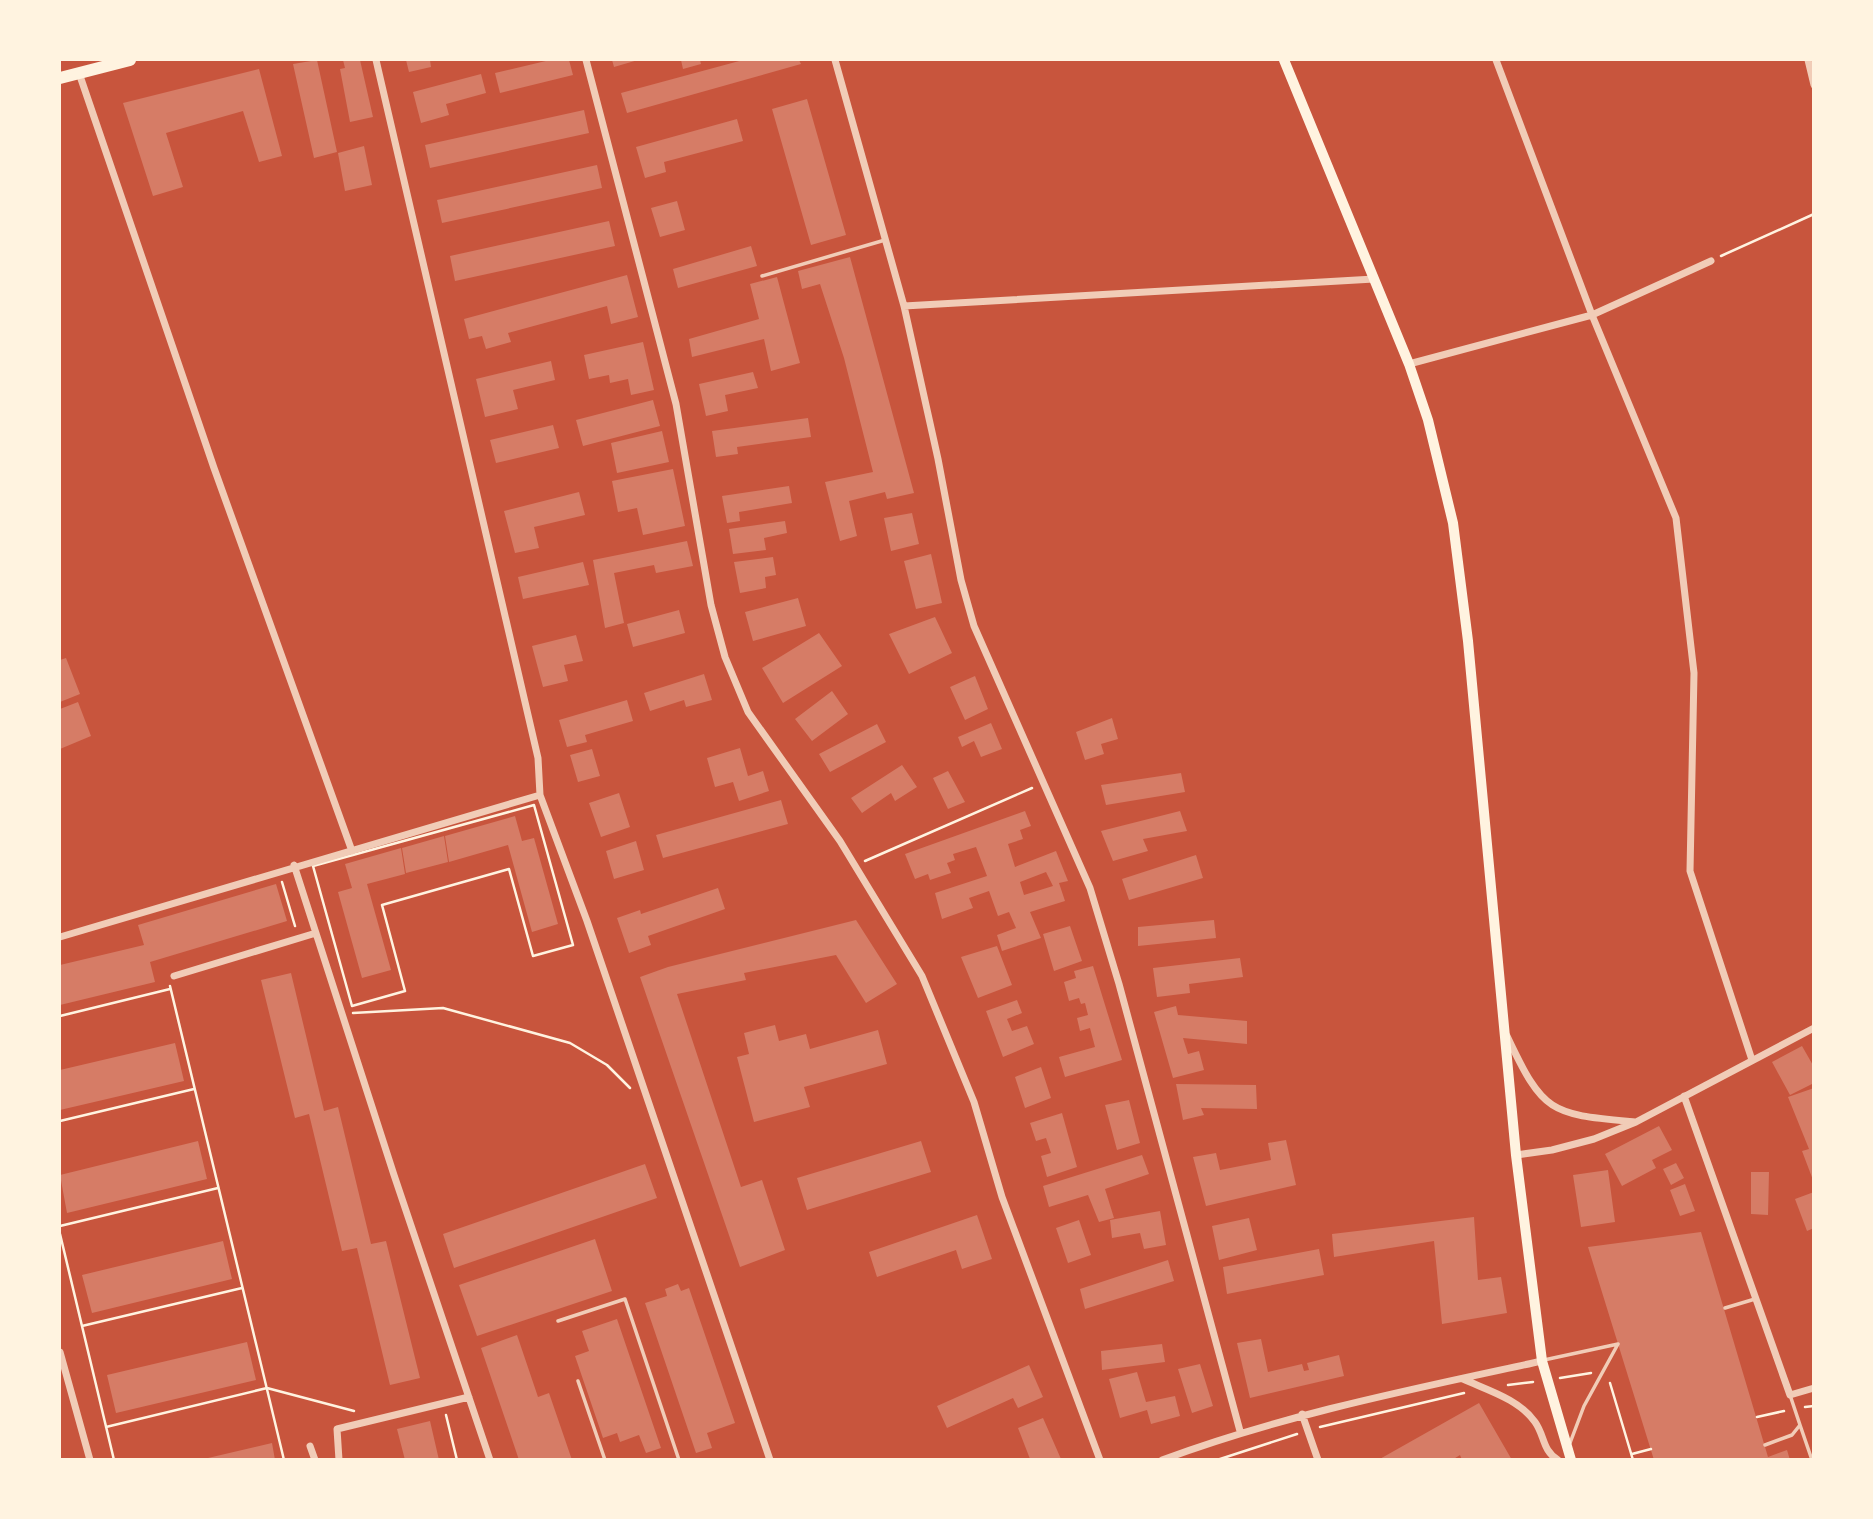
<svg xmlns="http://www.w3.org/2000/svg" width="1873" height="1519" viewBox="0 0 1873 1519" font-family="Helvetica,sans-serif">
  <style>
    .building { fill: #d67c66; fill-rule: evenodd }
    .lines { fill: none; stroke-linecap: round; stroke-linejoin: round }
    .path { stroke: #fff3e0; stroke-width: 2.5 }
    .service { stroke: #f1ccb7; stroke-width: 3.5 }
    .minor { stroke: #f1ccb7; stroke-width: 7 }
    .secondary { stroke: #fff3e0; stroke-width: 10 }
    .primary { stroke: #fff3e0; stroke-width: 12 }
  </style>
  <rect width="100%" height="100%" fill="#c8553d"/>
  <!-- building -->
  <path class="building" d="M317 60 337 152 314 158 293 64Z
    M343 60H360L373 117 350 122 340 69 345 68Z
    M406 60H430L431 67 409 72Z
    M550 60H569L573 75 500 93 495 73Z
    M612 60H638L614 67Z
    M681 60H700L701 64 683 69Z
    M743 60H799L801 64 627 113 621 93Z
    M259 69 282 156 259 162 243 111 166 133 183 187 153 196 123 103Z
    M481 74 486 93 446 104 449 115 421 123 413 92Z
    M807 99 846 235 811 245 772 109Z
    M584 110 589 133 430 168 425 145Z
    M737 119 743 141 664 162 666 172 645 178 636 147Z
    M364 146 372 185 345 191 338 153Z
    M597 165 602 188 442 223 437 200Z
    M677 201 685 230 660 237 651 208Z
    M609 221 615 246 455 281 450 256Z
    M751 246 757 266 678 288 673 269Z
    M850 257 914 493 887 499 885 492 849 501 857 536 840 541 825 482 873 472 844 358 820 284 802 289 798 271Z
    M627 275 638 317 611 324 607 306 508 333 511 342 486 349 482 336 469 339 464 319Z
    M777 277 800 363 771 371 764 339 692 357 689 339 759 319 750 284Z
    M643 342 654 390 631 395 628 379 610 383 609 375 589 379 584 355Z
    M551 361 555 380 513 390 518 409 485 417 476 379Z
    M753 372 758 388 725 395 728 411 706 416 699 384Z
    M653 400 660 426 583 446 576 420Z
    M808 418 811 437 737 447 738 454 716 457 712 431Z
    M553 425 559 448 496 463 490 440Z
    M662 431 669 462 617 473 611 443Z
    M673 469 685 526 643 535 637 508 618 512 612 481Z
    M789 486 792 503 739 512 740 521 727 523 722 496Z
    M579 492 585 515 534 527 539 548 515 553 504 511Z
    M912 513 919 544 891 551 884 518Z
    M785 521 787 533 764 538 766 550 733 554 729 529Z
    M687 541 693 566 656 573 654 565 614 573 624 623 605 628 593 560Z
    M931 554 942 603 916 609 904 561Z
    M773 557 776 575 765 577 766 588 740 593 734 562Z
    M583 562 589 585 523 599 518 577Z
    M798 598 806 626 753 641 745 612Z
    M679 610 685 633 633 647 627 624Z
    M935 617 952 653 909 674 889 634Z
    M819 633 842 666 783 703 762 668Z
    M576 635 583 661 564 665 568 681 543 687 532 646Z
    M66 658 80 694 60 702V660Z
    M704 674 712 700 686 707 684 700 650 711 644 693Z
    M975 676 988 709 965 720 950 687Z
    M832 691 848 714 812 741 795 719Z
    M627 700 633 721 585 735 587 742 567 747 559 720Z
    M78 702 91 736 60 749V709Z
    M1112 718 1118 739 1101 744 1104 754 1085 760 1076 732Z
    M991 723 1002 749 981 757 974 741 962 747 958 737Z
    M877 724 886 742 830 772 819 754Z
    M740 748 748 776 763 771 769 791 739 801 733 782 715 787 707 758Z
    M592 749 600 776 578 782 570 755Z
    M902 765 917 787 895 801 891 793 862 813 851 798Z
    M948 771 965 802 948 809 933 778Z
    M1181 773 1185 792 1106 805 1101 785Z
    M619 793 630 827 601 837 589 803Z
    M781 800 788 824 663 858 656 835Z
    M1025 811 1031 826 1020 830 1023 839 1008 844 1015 867 1056 851 1068 881 1059 883 1065 901 1030 912 1041 938 1002 951 997 935 1016 928 1009 912 998 916 989 891 969 898 973 908 942 919 935 893 987 876 976 847 953 854 955 860 947 863 951 873 930 880 928 874 915 879 905 854ZM1046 872 1053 886 1024 895 1020 882Z
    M1180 811 1187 831 1143 839 1148 851 1113 861 1101 831Z
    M515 816 522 841 534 838 558 924 532 932 508 845 449 862 445 836Z
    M444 836 448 862 406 873 402 848Z
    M636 841 644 870 614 879 606 851Z
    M401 848 405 874 367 884 391 970 362 978 338 892 352 888 345 864Z
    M1196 855 1203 878 1129 900 1122 879Z
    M276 884 287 921 150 962 155 982 60 1005V965L144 945 138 925Z
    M718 888 725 909 648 936 651 945 629 953 617 918 640 910 641 914Z
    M856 920 897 984 866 1003 836 955 744 973 746 980 677 994 741 1187 762 1180 785 1250 740 1267 640 977 668 967Z
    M1214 920 1216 938 1138 946V927Z
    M1070 926 1082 961 1054 971 1043 934Z
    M997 946 1012 985 978 998 961 957Z
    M1240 958 1243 977 1189 984 1190 993 1157 997 1153 968Z
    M1093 966 1122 1060 1065 1077 1059 1057 1095 1047 1090 1028 1080 1031 1077 1018 1088 1015 1085 1003 1081 1004 1079 998 1069 1001 1064 982 1076 978 1074 971Z
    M291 973 324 1111 338 1107 371 1244 386 1241 420 1378 390 1385 357 1248 342 1251 309 1114 295 1118 261 980Z
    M1017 1000 1022 1013 1007 1019 1012 1031 1027 1026 1034 1044 1003 1057 986 1011Z
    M1176 1006 1178 1015 1247 1021V1044L1183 1038 1188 1054 1199 1051 1204 1070 1173 1078 1154 1012Z
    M775 1025 779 1041 806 1034 810 1049 878 1030 887 1064 804 1087 810 1107 754 1122 737 1057 749 1054 744 1033Z
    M175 1043 184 1081 60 1110V1070Z
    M1802 1046 1814 1067V1083L1790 1095 1772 1062Z
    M1041 1067 1051 1098 1025 1108 1015 1077Z
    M1176 1084 1256 1085 1257 1109 1201 1108 1204 1115 1183 1120Z
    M1814 1088V1180H1813L1802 1151 1809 1149 1788 1097Z
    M1129 1100 1140 1143 1117 1150 1105 1105Z
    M1062 1113 1077 1167 1047 1177 1041 1156 1051 1153 1046 1138 1036 1141 1030 1123Z
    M1659 1126 1672 1150 1652 1160 1656 1168 1622 1186 1605 1154Z
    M1286 1140 1296 1185 1206 1206 1193 1157 1216 1153 1220 1170 1271 1160 1268 1143Z
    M198 1141 207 1179 67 1213 60 1175Z
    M921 1141 931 1172 807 1210 797 1178Z
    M1142 1155 1149 1174 1105 1189 1114 1218 1099 1222 1088 1195 1049 1207 1043 1186Z
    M1676 1163 1684 1178 1671 1185 1663 1169Z
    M645 1164 657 1198 454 1268 443 1234Z
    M1608 1170 1615 1222 1581 1227 1573 1175Z
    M1751 1172H1769L1768 1215 1751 1214Z
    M1685 1184 1695 1211 1680 1216 1670 1190Z
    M1814 1192V1228L1807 1231 1795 1199Z
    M1160 1211 1166 1245 1144 1249 1140 1233 1112 1238 1110 1220Z
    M977 1215 992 1259 962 1269 956 1250 877 1277 869 1252Z
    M1474 1217 1478 1280 1501 1277 1507 1313 1442 1324 1434 1241 1334 1257 1332 1234Z
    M1249 1218 1257 1250 1219 1260 1212 1226Z
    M1079 1220 1091 1255 1068 1263 1056 1228Z
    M1701 1232 1768 1457 1787 1450 1790 1460H1654L1588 1247Z
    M595 1239 612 1291 477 1336 459 1285Z
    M223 1241 232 1279 92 1313 82 1275Z
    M1319 1249 1324 1275 1227 1294 1223 1267Z
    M1168 1260 1174 1281 1085 1309 1080 1289Z
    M678 1284 681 1291 689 1288 735 1423 707 1433 712 1448 696 1453 645 1303 667 1296 665 1289Z
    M617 1319 661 1448 646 1453 639 1435 620 1442 617 1433 603 1438 575 1356 589 1351 582 1331Z
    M517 1335 538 1397 549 1393 572 1460H519L481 1348Z
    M1261 1339 1268 1372 1302 1364 1304 1371 1309 1370 1307 1363 1339 1355 1344 1376 1250 1398 1237 1343Z
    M247 1342 256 1380 116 1413 107 1375Z
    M1162 1344 1165 1362 1102 1370 1101 1351Z
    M1200 1364 1213 1406 1192 1413 1178 1369Z
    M1029 1365 1043 1397 1018 1408 1013 1398 947 1428 937 1406Z
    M1137 1372 1146 1402 1175 1396 1180 1416 1151 1424 1147 1410 1120 1418 1109 1379Z
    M1479 1403 1512 1460H1462L1460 1455 1452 1460H1378Z
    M1043 1418 1061 1459H1030L1018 1428Z
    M430 1421 439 1460H405L397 1429Z
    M272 1443 275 1460H208V1458Z"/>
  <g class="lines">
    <!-- path -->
    <path class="path" d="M1721 256 1814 214
      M534 805 573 945 533 956 509 869 382 905 405 991 352 1006 313 866Z
      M865 861 1032 788
      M282 882 295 926
      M170 986 284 1460
      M353 1013 443 1008 570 1043 607 1065 630 1088
      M60 1016 170 989
      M60 1121 194 1089
      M60 1226 218 1188
      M60 1234 114 1460
      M82 1326 242 1288
      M1560 1378 1591 1373
      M1610 1383 1633 1460
      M1508 1385 1533 1382
      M1805 1407 1814 1406
      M446 1415 457 1460
      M1757 1417 1784 1411
      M106 1427 267 1388 354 1411
      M1320 1427 1464 1393
      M1632 1454 1651 1449
      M1217 1460 1297 1434"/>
    <!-- service -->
    <path class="service" d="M762 276 885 240
      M1725 1308 1755 1299
      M558 1321 625 1299 679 1460
      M1544 1360 1618 1344
      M578 1381 605 1460
      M1800 1425 1812 1460
      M1570 1443 1584 1406 1618 1344
      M1765 1445 1792 1435 1800 1425 1790 1395"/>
    <!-- minor -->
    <path class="minor" d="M376 60 538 758 540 795 587 921 770 1460
      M586 60 676 404 711 605 725 657 748 712 840 841 922 976 974 1102 1002 1197 1100 1460
      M835 60 904 306 938 459 961 580 974 626 1090 888 1119 984 1240 1431
      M1496 60 1592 315 1676 518 1694 673 1690 871 1752 1060
      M1808 60 1814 85
      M79 73 214 468 352 851
      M904 306 1374 279
      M1409 364 1592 315 1711 261
      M294 865 394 1175 490 1460
      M60 937 540 795
      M174 976 316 933
      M1507 1036C1544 1115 1551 1114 1635 1122
      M1684 1096 1790 1395 1814 1388
      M1516 1155 1552 1150 1594 1139 1636 1122 1814 1028
      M60 1352 90 1460
      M1463 1379C1487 1390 1519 1399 1535 1422 1545 1436 1542 1450 1558 1460
      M1302 1414 1318 1460
      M310 1446 315 1460
      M339 1460 337 1429 469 1397
      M1162 1460C1286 1414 1413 1389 1542 1361"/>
    <!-- secondary -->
    <path class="secondary" d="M1284 60 1409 364 1428 420 1453 523 1468 641 1516 1155 1542 1361 1571 1460"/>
    <!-- primary -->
    <path class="primary" d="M60 78 130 60"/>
  </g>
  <!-- border -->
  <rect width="1873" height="1519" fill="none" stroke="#fff3e0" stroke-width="122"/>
</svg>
